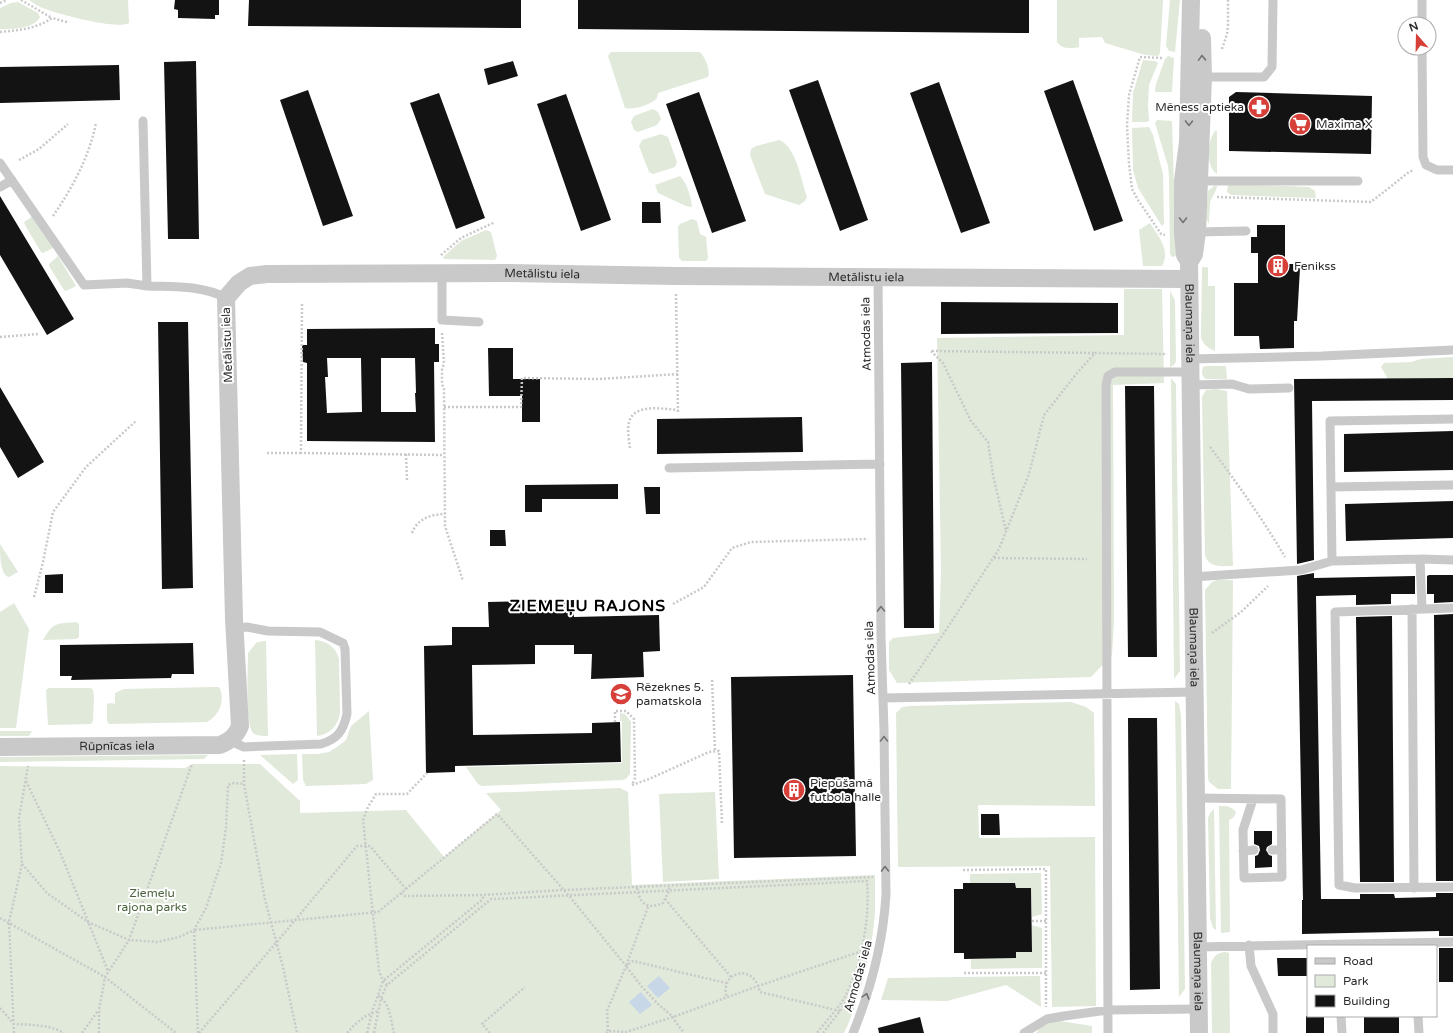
<svg xmlns="http://www.w3.org/2000/svg" width="1453" height="1033" viewBox="0 0 1453 1033" font-family="'Varela Round',sans-serif">
  <style>
    .green { fill: #e0e9da }
    .water { fill: #c7d7e8 }
    .building { fill: #131313; fill-rule: evenodd }
    .lines { fill: none; stroke-linecap: round; stroke-linejoin: round }
    .path { stroke: #c9c9c9; stroke-width: 2.5; stroke-dasharray: 2 2; stroke-linecap: butt }
    .lane { stroke: #c9c9c9; stroke-width: 9 }
    .street { stroke: #c9c9c9; stroke-width: 18 }
    .oneway { stroke: #737373 }
    .labels { text-anchor: middle; dominant-baseline: central; stroke-width: 4; stroke-linejoin: round; paint-order: stroke }
    .poi-label { font-size: 12px; fill: #2c2c2c; stroke: #fff; text-anchor: start }
    .street-label { font-size: 12px; fill: #2c2c2c; stroke: #fff }
    .park-label { font-size: 12px; fill: #4b643d; stroke: #fff }
    .district-label { font-size: 16px; font-weight: bold; letter-spacing: 1px; fill: #000; stroke: #fff }
  </style>
  <rect width="100%" height="100%" fill="#fff"/>
  <!-- green -->
  <path class="green" d="M29 0H128L129 23C118 30 58 14 45 9 39 7 34 3 29 0Z
    M1057 0H1163L1160 53 1158 56 1145 55 1105 43 1102 37 1079 38V47C1072 49 1061 49 1057 42Z
    M1170 0H1180L1175 52 1169 51 1166 46Z
    M18 2 38 13 40 17C34 29 12 29 0 29V8L11 3Z
    M611 52H700C705 57 711 70 708 77L658 93 657 98C650 105 634 110 625 108L608 56Z
    M1168 56 1174 58 1172 92H1156L1155 91 1156 84 1165 59Z
    M1143 60 1155 61 1158 63 1149 85 1148 105 1149 121 1146 122H1132L1133 93Z
    M653 109 658 112 661 119 657 125 638 132 634 130 631 122 634 116Z
    M1157 120 1172 121 1176 256 1172 257 1170 254 1169 177 1168 166 1155 123Z
    M1149 127 1153 135 1163 174 1164 224 1162 226 1138 188 1133 170 1132 128Z
    M1216 130 1217 132V174C1205 166 1207 140 1216 130Z
    M661 134 668 137 677 162 675 167 653 174 649 172 639 146 642 140Z
    M779 140C796 146 801 180 807 197L805 201 799 205 765 194 750 155 751 149 756 146Z
    M680 176C687 183 691 197 692 207L686 206 658 193 655 185Z
    M1228 184 1309 187 1315 191 1316 198 1231 195 1227 192Z
    M1214 186H1217L1216 190 1210 202 1209 224 1206 218 1208 191Z
    M33 216 53 248 43 253 41 252 25 225 24 222Z
    M692 219 697 221 700 234 706 237 708 258 706 261H682L679 258 678 227 680 224Z
    M1150 223C1158 236 1171 250 1162 266H1143L1139 230Z
    M486 230 491 232 497 256 495 260 444 259 443 257 461 241Z
    M58 256 76 286 66 291 64 290 49 266V264Z
    M1202 267H1207L1208 268V286H1215V351C1208 348 1204 345 1201 338Z
    M1124 289H1162L1164 383 1113 385 1114 621 1112 655 1091 677 897 683 889 670V642L893 638 939 633 941 571 937 338 1124 335Z
    M1170 291 1175 300 1176 361 1174 365 1170 367Z
    M1453 357V378L1388 379 1381 367 1384 363 1411 362 1421 359Z
    M1206 366H1226L1227 379H1206C1202 376 1201 372 1203 367Z
    M1171 378 1176 384V390L1180 671 1174 679Z
    M1216 389 1227 391 1233 566C1221 566 1210 568 1205 556L1202 397 1206 390Z
    M0 544 18 572 9 577C0 575 0 554 0 544Z
    M1217 580H1233L1231 789H1218L1209 782 1208 778 1205 590 1212 582Z
    M14 603 29 629 16 728H0V612Z
    M77 622 79 625V637L76 639 43 640C54 621 57 624 77 622Z
    M315 640C327 641 336 647 339 659L340 713C338 726 330 734 317 736Z
    M266 641 268 736C263 736 256 736 253 733 245 724 248 667 248 653L257 642Z
    M212 687H219C226 700 219 716 207 722L109 724 107 721V704L111 703 115 704V693L124 689Z
    M49 688H91L93 690 94 697 93 721 91 724 48 725 46 690Z
    M1175 701 1179 704 1181 716 1185 989 1179 997Z
    M1071 702 1086 707 1094 713 1095 806 978 805 979 838 1095 837 1096 1006 1052 1007 1050 866 898 867 896 713 902 707 910 706Z
    M369 711 373 780 366 784 306 786 303 780 302 754H318L329 752 337 747 346 740 351 726Z
    M620 713 625 714 631 722 630 774 626 779 623 780 482 786 478 784 466 767 622 763V721H620Z
    M0 731H32L29 736H0Z
    M297 754 298 780 293 784 260 755Z
    M208 755 204 759 0 762V757Z
    M192 764H260L300 801V813L406 810 444 857 501 810 486 793 620 788 628 792 632 885 875 875C875 887 875 900 875 912 872 951 861 998 844 1033H0V766L185 768Z
    M715 792 719 879 663 882 659 794Z
    M1219 806C1226 806 1231 806 1236 812L1234 817 1229 820 1230 932 1221 933Z
    M1214 809 1216 930 1213 928 1210 918 1208 818 1210 813Z
    M1041 873 1042 914 1032 917 1031 888H1016L1015 883H970V874Z
    M1031 925 1042 928V968L971 969V959L1016 958V952H1032Z
    M1225 952 1229 953 1230 1033H1212L1211 963C1214 956 1217 953 1225 952Z
    M1040 976 1041 1007 1006 985 947 1001 881 1000 888 978Z
    M1047 1019 1092 1026V1033H1036Z"/>
  <!-- water -->
  <path class="water" d="M659 976 670 988 658 998 647 986Z
    M641 992 652 1005 640 1014 629 1002Z"/>
  <!-- building -->
  <path class="building" d="M175 0H219V15H215V19L178 18V10L174 9Z
    M249 0H521V28L248 26Z
    M578 0H1029V33L578 29Z
    M196 61 199 239H168L164 62Z
    M513 61 518 76 488 85 484 69Z
    M119 65 120 100 0 103V67Z
    M818 80 868 220 840 231 789 90Z
    M1073 80 1123 221 1094 231 1044 91Z
    M939 82 990 223 961 233 910 93Z
    M308 90 353 216 323 226 280 100Z
    M699 92 746 221 712 233 666 104Z
    M1236 92 1372 96 1371 154 1229 151V97Z
    M439 93 485 218 456 229 410 103Z
    M566 94 611 220 581 231 537 104Z
    M0 196 74 319 47 335 0 255Z
    M642 202H660L661 223H642Z
    M1257 225H1285V264H1298V268H1300L1297 321H1294V348L1260 349 1259 336H1234V283H1258V253H1251V237H1257Z
    M941 302 1118 303V333L941 334Z
    M158 322H188L193 588 162 589Z
    M435 328V344H439V362H434L435 442 307 441V363L303 362 302 345H307V329ZM327 358H361L362 412 327 413 325 377H328ZM381 358H415L416 393H415L416 412H381Z
    M488 348H513V379H540V422H522V396H489Z
    M932 362 934 628H904L901 363Z
    M1453 378V400L1312 401 1314 560 1297 564 1294 379Z
    M1125 386H1154L1157 657H1128Z
    M0 387 44 462 18 478 0 447Z
    M802 417 803 452 657 454V419Z
    M1453 431V470L1344 472V434Z
    M618 484V499H542V512H525V485Z
    M644 487H660V514H646Z
    M1453 501V538L1346 541 1345 504Z
    M490 530H505L506 546H490Z
    M1314 573V578L1415 576V594H1391V604L1356 605V595L1316 596 1321 899H1360V894H1394L1395 898 1436 897V893H1453V936H1439V931L1302 934V900H1303L1297 576Z
    M63 574V593H45V575Z
    M1429 575H1453V602L1434 603V594H1427V576Z
    M574 600V617L659 615 660 651 643 652 644 677 591 679 592 654H574V645H535V664L472 665 473 735 592 733V723L620 722 621 762 455 766V772L426 773 424 646 452 645V627H489L488 602Z
    M1453 614V881H1436L1434 615Z
    M1392 616 1394 882H1360L1356 617Z
    M193 643 194 674H172L171 678 71 680 72 676H60V645Z
    M853 675 856 856 734 858 731 677Z
    M1128 718H1157L1160 989 1130 990Z
    M981 814H999L1000 835H981Z
    M1254 831H1272V844L1267 847 1266 850 1269 855 1272 856V867L1255 868V856L1258 855 1260 850 1259 846 1254 844Z
    M963 883H1015L1016 888H1031L1032 952H1016V958L964 959V953H954V889H963Z
    M1439 948H1453V982H1439Z
    M1277 958H1308V976H1278Z
    M1306 1016H1324V1033H1306Z
    M1364 1016H1399V1033H1364Z
    M920 1017 924 1033H879L878 1028Z"/>
  <g class="lines">
    <!-- path -->
    <path class="path" d="M21 0 52 18
      M0 3 7 0
      M0 32C19 30 36 29 52 18L67 22
      M1222 49 1227 34 1228 25V0
      M1162 58 1140 57 1129 95 1127 125 1129 164 1132 189 1138 200 1161 234 1165 235
      M19 160 39 149 68 124
      M1217 197 1371 202 1409 172 1414 170
      M53 216C73 187 89 157 96 123
      M441 255 461 238 495 222
      M676 294 678 413
      M302 304 301 453 444 455
      M442 333 444 363 442 370V384L444 389 445 526 463 581
      M0 337 38 334
      M931 351 943 363 971 421 988 442 993 475 1006 531
      M932 351 1095 353
      M444 407H521L522 378 599 379 678 374
      M1210 447C1237 483 1262 518 1285 557
      M630 448C629 440 627 430 629 422 634 403 664 409 678 410
      M267 453H301
      M406 454 407 480
      M412 533C417 519 431 514 445 514
      M994 558 1087 559
      M34 597 43 562 53 512 86 467 136 421
      M673 604 704 587 732 548 751 542 868 539
      M1212 633 1241 612 1268 586
      M712 680 715 751
      M909 684 946 630 999 549 1029 474 1044 415 1077 373 1095 353 1167 354
      M615 722V711H626L634 719 635 778 632 785
      M244 760V784L265 900 283 967 297 1033
      M26 781 60 852 108 971
      M632 785 649 779 709 752 719 751 722 824
      M22 864 47 893 88 922 129 940 157 942 179 937 194 930 206 908 221 863 226 828 228 785 234 783 244 784
      M963 870 1046 869V1007
      M637 888C640 904 647 910 663 903L669 891V886
      M401 893 405 896 483 895 563 890 873 877
      M665 899 731 977
      M648 907 626 966 642 987 658 1004 673 1017 675 1021 684 1033
      M0 918 105 977 176 1033
      M1032 921H1046
      M964 973H1046
      M387 985 383 981 379 971 363 820 368 807 376 794H407L427 773
      M378 996C390 1002 391 1021 394 1033
      M0 1008 14 1024C31 1025 48 1024 64 1033
      M840 1011 760 992 758 986 862 951
      M608 1031 607 1011 626 966 633 961 726 983
      M14 1033 9 922 22 864 19 818 28 766
      M82 1033 98 1011
      M99 1033V1010L105 977 129 940 192 764
      M198 1033 194 930 378 912 497 814 570 897 626 966
      M199 1033 276 943 357 846H370L406 889
      M347 1033C356 1023 365 1014 379 1011
      M367 1033 372 1012 383 981 483 899V895
      M374 1033 381 998 387 985 491 899H494L867 881C870 917 862 965 845 997 837 1010 826 1021 817 1033
      M490 1033 482 1024 525 987
      M606 1033 608 1031 626 1032 673 1017 758 986C749 963 719 974 727 998
      M823 1033 840 1011 851 993"/>
    <!-- lane -->
    <path class="lane" d="M1422 0V24
      M1422 48 1423 157 1426 165 1437 170H1453
      M1201 77H1264L1272 67 1273 0
      M143 121 147 286C173 287 202 285 226 298
      M0 163 84 285 127 283 147 286
      M1197 181H1358
      M0 187 12 180
      M1197 232 1246 231
      M442 273V320L479 322
      M1189 359 1322 356 1453 350
      M1190 385 1232 384 1249 389 1289 388
      M669 468 880 464
      M1331 487 1453 485
      M1420 559 1422 609
      M1332 561 1330 421 1453 419
      M1192 577 1301 570 1332 561 1420 559 1453 560
      M1453 608 1335 612 1339 885 1355 888 1453 887
      M1412 609 1414 888
      M883 698 1194 692
      M232 738 237 744 244 747 321 744C338 739 343 731 347 714L345 649 343 643 320 632 268 631 247 627 235 628
      M1195 798 1281 799 1282 877 1244 878 1243 830 1253 799
      M1272 850H1282
      M1243 851 1254 850
      M1249 945 1251 966 1273 1014V1033
      M1197 947 1453 942
      M1341 1016 1342 1033
      M1418 1016 1419 1033
      M853 1033C871 989 883 943 886 895L884 730 881 637 878 277
      M1024 1033 1047 1019 1064 1016 1108 1010 1198 1009
      M1108 1033 1106 385 1108 376 1115 372H1189"/>
    <!-- street -->
    <g class="street">
      <path id="s1" d="M1191 0 1188 142 1183 181V233L1185 255 1189 261 1199 1033"/>
      <path d="M1191 259 1194 254 1197 232 1203 77 1202 38"/>
      <path id="s2" d="M0 747 220 745C230 741 236 736 240 726L234 619 226 298 239 283 250 276 267 274 509 273 675 276 1188 279"/>
    </g>
  </g>
  <!-- one-way arrows -->
  <defs><path id="oneway-chevron" d="M-2-3.5L2.5 0L-2 3.5" fill="none" stroke-width="1.6" stroke-linecap="round" stroke-linejoin="round"/></defs>
  <g class="oneway">
    <use href="#oneway-chevron" transform="translate(1202 58) rotate(-92)"/>
    <use href="#oneway-chevron" transform="translate(1189 123) rotate(91)"/>
    <use href="#oneway-chevron" transform="translate(1183 220) rotate(90)"/>
    <use href="#oneway-chevron" transform="translate(881 609) rotate(-91)"/>
    <use href="#oneway-chevron" transform="translate(884 739) rotate(-90)"/>
    <use href="#oneway-chevron" transform="translate(885 869) rotate(-91)"/>
    <use href="#oneway-chevron" transform="translate(866 996) rotate(-73)"/>
  </g>
  <!-- icons -->
  <defs>
    <g id="pharmacy-disc" transform="scale(1.15)"><circle r="9.5" fill="#d73f39" stroke="#fff"/><path d="M-2-6h4v4h4v4h-4v4h-4v-4h-4v-4h4Z" fill="#fff"/></g>
    <g id="supermarket-disc" transform="scale(1.15)"><circle r="9.5" fill="#d73f39" stroke="#fff"/><path d="M-6-5.5h2.5l.6 2H6L4.5 2H-2.5L-4.4-4H-6ZM-1.5 3.2a1.3 1.3 0 1 0 .1 0ZM3 3.2a1.3 1.3 0 1 0 .1 0Z" fill="#fff"/></g>
    <g id="building-disc" transform="scale(1.15)"><circle r="9.5" fill="#d73f39" stroke="#fff"/><path d="M-4-6H4V6H1V3H-1V6H-4ZM-2.5-4.3h1.7v1.8h-1.7ZM.8-4.3h1.7v1.8H.8ZM-2.5-1h1.7V.8h-1.7ZM.8-1h1.7V.8H.8Z" fill="#fff"/></g>
    <g id="school-disc" transform="scale(1.15)"><circle r="9.5" fill="#d73f39" stroke="#fff"/><path d="M0-5L7-2L0 1L-7-2ZM-4 1L0 2.5L4 1V4Q0 6-4 4Z" fill="#fff"/></g>
  </defs>
  <g fill-rule="evenodd">
    <use href="#pharmacy-disc" x="1259" y="107"/>
    <use href="#supermarket-disc" x="1300" y="124"/>
    <use href="#building-disc" x="1278" y="266"/>
    <use href="#school-disc" x="621" y="694"/>
    <use href="#building-disc" x="794" y="790"/>
  </g>
  <g class="labels">
    <!-- poi labels -->
    <g class="poi-label">
      <text x="1244" y="107" text-anchor="end">Mēness aptieka</text>
      <text x="1316" y="124">Maxima X</text>
      <text x="1294" y="266">Fenikss</text>
      <text x="636" y="687">Rēzeknes 5.<tspan x="636" dy="14">pamatskola</tspan></text>
      <text x="810" y="783">Piepūšamā<tspan x="810" dy="14">futbola halle</tspan></text>
    </g>
    <!-- street labels -->
    <g class="street-label">
      <text stroke="none"><textPath href="#s2" startOffset="1002">Metālistu iela</textPath></text>
      <text stroke="none"><textPath href="#s2" startOffset="1326">Metālistu iela</textPath></text>
      <text stroke="none"><textPath href="#s1" startOffset="325">Blaumaņa iela</textPath></text>
      <text transform="translate(866 334) rotate(-91)">Atmodas iela</text>
      <text transform="translate(227 345) rotate(-92)">Metālistu iela</text>
      <text stroke="none"><textPath href="#s1" startOffset="649">Blaumaņa iela</textPath></text>
      <text transform="translate(870 658) rotate(-92)">Atmodas iela</text>
      <text stroke="none"><textPath href="#s2" startOffset="117">Rūpnīcas iela</textPath></text>
      <text stroke="none"><textPath href="#s1" startOffset="973">Blaumaņa iela</textPath></text>
      <text transform="translate(858 976) rotate(-74)">Atmodas iela</text>
    </g>
    <!-- park labels -->
    <g class="park-label">
      <text x="152" y="893">Ziemeļu<tspan x="152" dy="14">rajona parks</tspan></text>
    </g>
    <!-- district labels -->
    <g class="district-label">
      <text x="588" y="606">ZIEMEĻU RAJONS</text>
    </g>
  </g>
  <!-- legend -->
  <rect x="1307" y="945" width="130" height="72" fill="#ffffff" stroke="#ababab"/>
  <rect x="1315" y="958" width="20" height="6" fill="#c9c9c9" stroke="#ababab"/>
  <text x="1343" y="965" font-size="12" fill="#2c2c2c">Road</text>
  <rect x="1315" y="975" width="20" height="12" fill="#e0e9da" stroke="#ababab"/>
  <text x="1343" y="985" font-size="12" fill="#2c2c2c">Park</text>
  <rect x="1315" y="995" width="20" height="12" fill="#131313" stroke="#ababab"/>
  <text x="1343" y="1005" font-size="12" fill="#2c2c2c">Building</text>
  <!-- north arrow -->
  <g transform="translate(1417 36) rotate(340)"><circle r="19" fill="#ffffff" stroke="#ababab"/>
  <path d="M0-3L7 15L0 10L-7 15Z" fill="#d73f39"/>
  <text y="-6" font-size="11" font-weight="bold" text-anchor="middle" fill="#2c2c2c">N</text>
  </g>
</svg>
